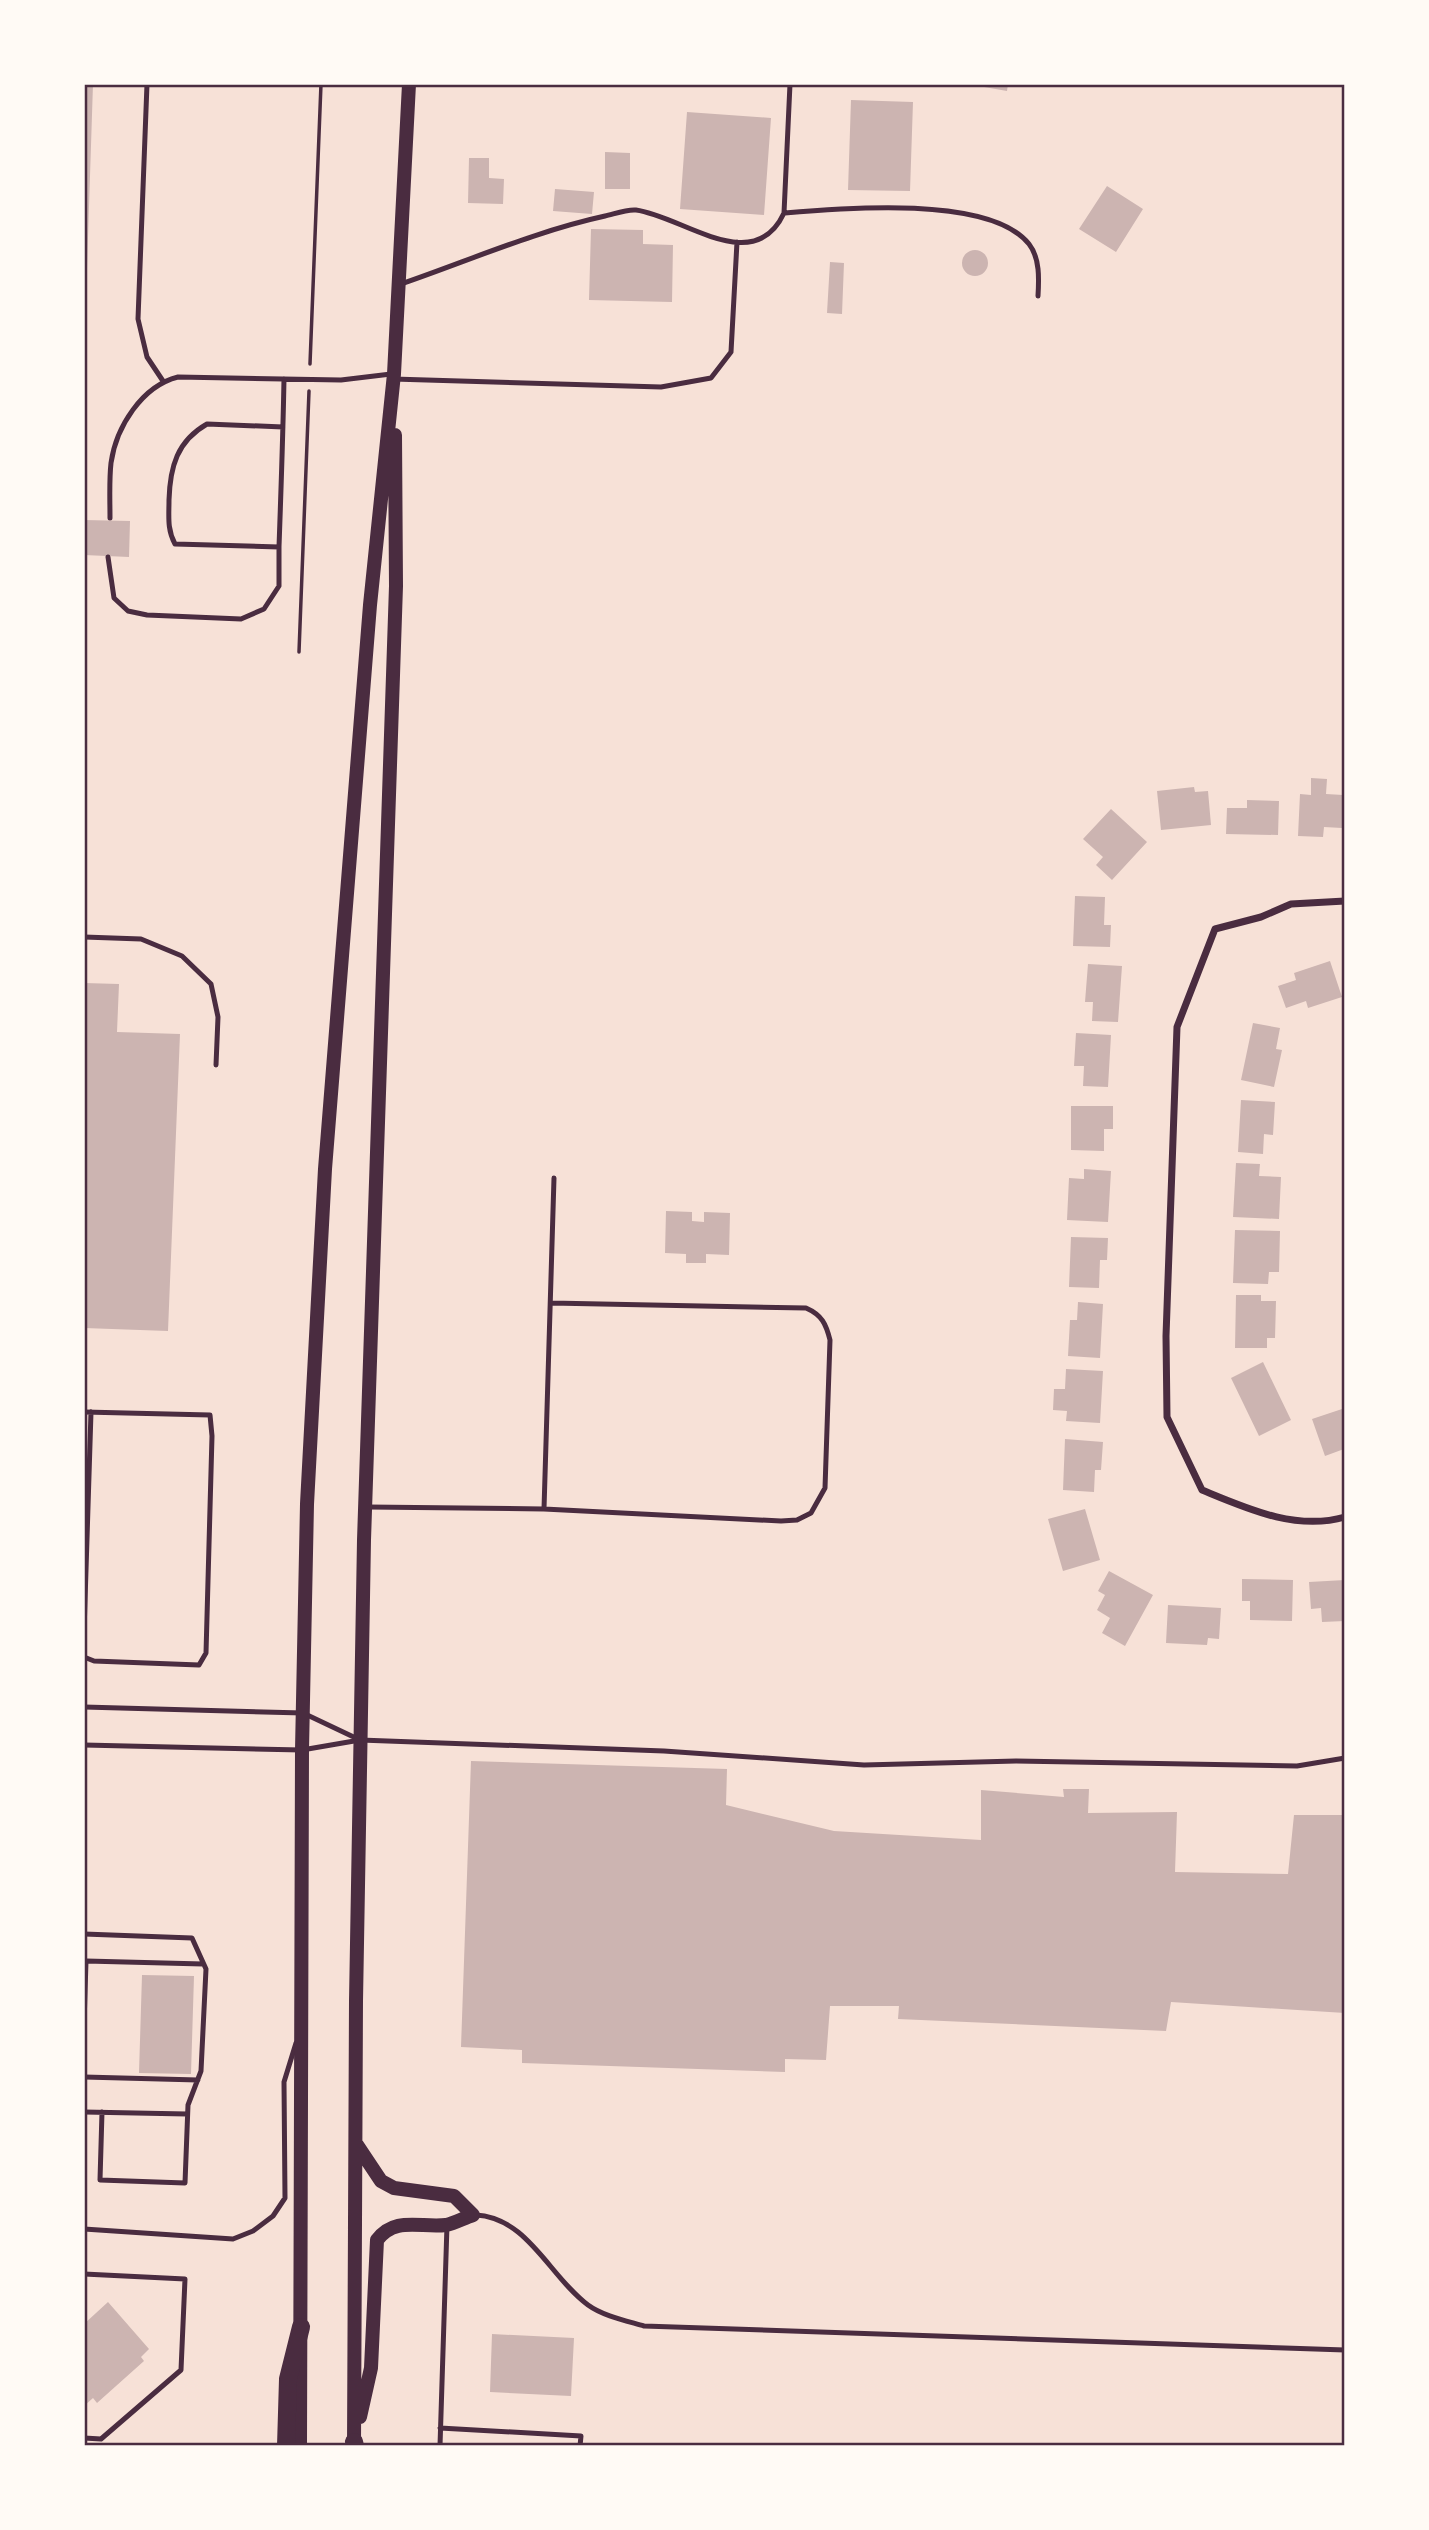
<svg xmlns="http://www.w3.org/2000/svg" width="1429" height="2530" viewBox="0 0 1429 2530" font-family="'Golos Text',sans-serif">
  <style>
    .building { fill: #ccb4b1 }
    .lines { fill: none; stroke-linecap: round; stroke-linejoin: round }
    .path { stroke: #4a2c40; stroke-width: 3.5 }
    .service { stroke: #4a2c40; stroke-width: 5 }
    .minor { stroke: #4a2c40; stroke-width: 7 }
    .secondary { stroke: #4a2c40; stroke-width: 14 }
    .primary { stroke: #4a2c40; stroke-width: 18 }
    .neatline { fill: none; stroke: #4a2c40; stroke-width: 2.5 }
  </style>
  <rect width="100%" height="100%" fill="#f7e1d7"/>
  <!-- building -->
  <path class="building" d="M84 84H93L86 299H84Z
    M967 84H1008L1007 91Z
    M851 100 913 102 910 191 848 190Z
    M687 112 771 118 764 215 680 209Z
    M605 152 630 153V189H605Z
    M469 158H489V178L504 179 503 204 468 203Z
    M1107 186 1143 209 1116 252 1079 229Z
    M555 189 594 192 592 214 553 211Z
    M591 229 643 230V244L673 245 672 302 589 300Z
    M962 263a13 13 0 1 1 26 0a13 13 0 1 1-26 0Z
    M830 262 844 263 842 314 827 313Z
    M84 520 130 521 129 557 84 555Z
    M1311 778 1327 779 1326 794 1343 795 1342 828 1324 827 1323 837 1298 836 1300 794 1311 795Z
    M1194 787 1195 792 1208 791 1211 825 1161 830 1157 791Z
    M1247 800 1279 801 1278 835 1226 834 1227 808H1247Z
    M1111 809 1147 842 1112 880 1096 865 1103 857 1083 839Z
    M1075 896 1105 897 1104 925H1111L1110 947 1073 946Z
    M1330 961 1342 997 1308 1008 1306 1001 1286 1008 1278 986 1296 980 1294 973Z
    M1088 964 1122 966 1118 1022 1092 1021 1093 1002H1085Z
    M84 983 119 984 117 1032 180 1034 168 1331 84 1328Z
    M1253 1023 1280 1028 1276 1049 1282 1050 1274 1087 1241 1080Z
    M1076 1033 1111 1035 1108 1087 1083 1086 1084 1066H1074Z
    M1241 1100 1275 1102 1273 1135 1264 1134 1263 1154 1238 1152Z
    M1071 1106H1113V1129H1104V1151L1071 1150Z
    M1236 1163 1260 1164 1259 1176 1281 1177 1279 1219 1233 1217Z
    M1084 1169 1111 1171 1108 1222 1067 1220 1069 1178 1084 1179Z
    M666 1211 692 1212V1221L704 1222V1212L730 1213 729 1255 706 1254V1263H686V1254L665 1253Z
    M1235 1230 1280 1231 1279 1272H1269L1268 1284 1233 1283Z
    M1071 1237 1108 1238 1107 1260H1100L1099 1288 1069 1287Z
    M1236 1295H1261V1301H1276L1275 1338H1267V1348H1235Z
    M1078 1302 1103 1304 1100 1358 1068 1356 1070 1320H1077Z
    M1263 1362 1291 1420 1259 1436 1231 1378Z
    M1066 1369 1103 1371 1100 1423 1066 1421 1067 1411 1053 1410 1054 1389H1065Z
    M1345 1408 1344 1449 1325 1456 1312 1419Z
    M1065 1439 1103 1442 1101 1470H1095L1094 1492 1063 1490Z
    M1085 1509 1100 1560 1063 1571 1048 1519Z
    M1109 1571 1153 1595 1125 1646 1102 1633 1110 1618 1097 1610 1105 1595 1098 1591Z
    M1242 1579 1293 1580 1292 1621 1250 1620V1601H1242Z
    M1345 1580V1621L1322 1622 1321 1608 1311 1609 1309 1582Z
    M1168 1605 1221 1608 1219 1639 1208 1638 1207 1645 1166 1643Z
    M471 1761 727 1769 726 1805 834 1831 981 1840V1790L1064 1797 1063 1789H1089L1088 1813 1177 1812 1175 1872 1288 1874 1294 1815H1345V2013L1171 2002 1166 2031 898 2019 899 2006H830L826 2060 785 2059V2072L522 2063V2050L461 2047Z
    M142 1975 194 1976 191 2074 139 2073Z
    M108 2302 149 2349 141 2357 144 2361 97 2403 93 2398 84 2406V2324Z
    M492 2334 574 2338 571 2396 490 2392Z"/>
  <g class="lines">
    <!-- path -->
    <path class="path" d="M310 364 321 84
      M299 652 309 391"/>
    <!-- service -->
    <path class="service" d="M147 84 138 319 147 357 163 381
      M784 213C842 208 990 195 1029 244 1040 258 1039 279 1038 296
      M401 284C468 261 536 231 605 216 614 214 627 209 636 210 682 216 754 278 784 213L790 84
      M393 379 661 387 711 378 731 352 737 242
      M283 427 207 424C177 441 170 467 169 500 169 517 167 529 175 544L279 547C281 491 283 435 284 379
      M110 518C110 500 109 481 111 463 116 427 142 386 178 377L341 380 391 374
      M108 557 114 598 128 611 147 615 241 619 264 609 279 586V547
      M84 937 141 939 182 956 211 984 218 1017 216 1065
      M84 1412 210 1415 212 1436 206 1653 199 1665 94 1661 84 1657
      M368 1507 544 1509 781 1521 797 1520 811 1513 825 1488 830 1340C826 1324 822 1315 806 1308L551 1303
      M544 1509 554 1178
      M84 1633 91 1412
      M84 1707 303 1713 360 1740
      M84 1745 302 1750 360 1740 664 1751 864 1765 1016 1761 1297 1766 1345 1758
      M84 1934 192 1938 206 1969 201 2071 188 2105 185 2183 100 2180 102 2112
      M84 2025 86 1961 203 1964
      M84 2077 198 2080
      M84 2112 187 2114
      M476 2215C528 2218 549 2276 588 2305 603 2316 627 2321 644 2326L1345 2350
      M84 2229 233 2239 253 2231 273 2216 285 2198 284 2082 296 2043
      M84 2274 185 2279 181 2370 101 2439 84 2438
      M440 2428 581 2436 580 2446
      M440 2446 447 2225"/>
    <!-- minor -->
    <path class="minor" d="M1345 901 1291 904 1261 917 1215 929 1177 1027 1166 1336 1167 1417 1202 1490C1248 1509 1296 1531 1345 1517"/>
    <!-- secondary -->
    <path class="secondary" d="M357 2145 381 2181 394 2188 454 2196 473 2215C464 2218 455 2223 446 2225 420 2228 395 2216 377 2240L371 2368 360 2417
      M300 2446 302 1750 307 1504 325 1169 370 605 394 374 409 84
      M354 2446 356 2001 364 1540 396 586 395 435"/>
    <!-- primary -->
    <path class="primary" d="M354 2442 355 2446
      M286 2446 288 2379 301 2327"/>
  </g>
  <!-- border -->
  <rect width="1429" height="2530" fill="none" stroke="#fffaf5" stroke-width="172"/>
  <rect x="86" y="86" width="1257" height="2358" class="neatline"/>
</svg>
